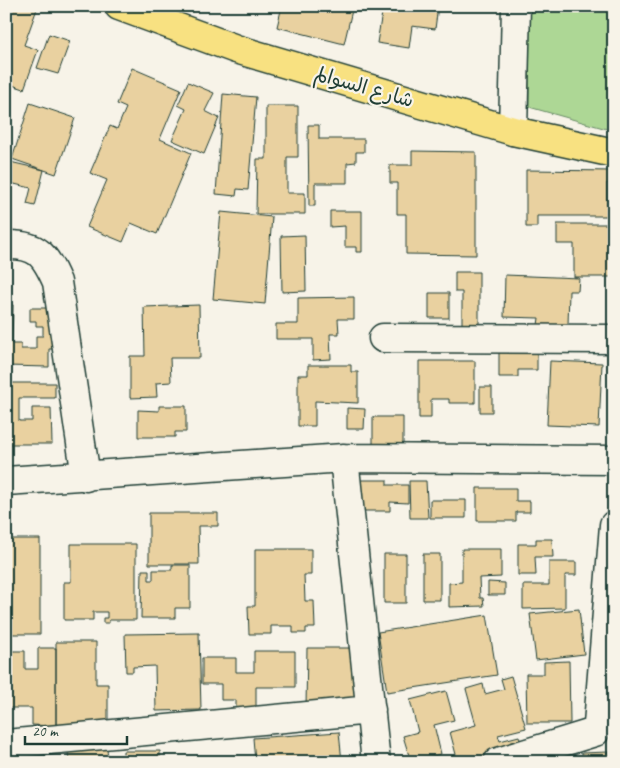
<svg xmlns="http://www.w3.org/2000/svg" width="620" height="768" viewBox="0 0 620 768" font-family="Caveat,'Playpen Sans Arabic',sans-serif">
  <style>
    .green { fill: #add795; stroke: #668a64 }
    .building { fill: #e9d1a0; stroke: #1f3d34 }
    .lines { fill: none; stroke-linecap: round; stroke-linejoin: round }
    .minor-casing { stroke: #1f3d34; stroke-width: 31 }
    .major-casing { stroke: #1f3d34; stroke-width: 31 }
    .minor { stroke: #f7f3e8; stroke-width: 28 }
    .major { stroke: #f8e181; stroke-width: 28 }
    .labels { text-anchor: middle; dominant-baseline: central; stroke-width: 4.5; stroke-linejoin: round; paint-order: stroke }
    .street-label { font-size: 20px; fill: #1f3d34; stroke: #f7f3e8 }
  </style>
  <rect width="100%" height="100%" fill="#f7f3e8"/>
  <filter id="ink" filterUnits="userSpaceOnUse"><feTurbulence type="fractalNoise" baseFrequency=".02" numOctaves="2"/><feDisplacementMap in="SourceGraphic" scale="10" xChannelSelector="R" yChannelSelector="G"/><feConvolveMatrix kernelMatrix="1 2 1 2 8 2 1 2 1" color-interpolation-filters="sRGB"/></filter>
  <g filter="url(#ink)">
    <!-- green -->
    <path class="green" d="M529 6H614V131L529 107Z"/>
    <!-- building -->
    <path class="building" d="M6 6H38L24 45 38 50 24 89 6 83Z
      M282 6H353L344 44 277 27Z
      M378 6H438L435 29 412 26 409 48 377 43 383 7Z
      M49 34 70 41 58 74 37 68Z
      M132 68 181 89 160 139 191 153 157 234 131 223 123 242 87 227 107 180 90 173 110 126 117 129 126 108 117 104Z
      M188 82 214 93 205 111 219 118 204 154 172 140 186 109 178 105Z
      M223 94 256 97 248 190 237 189 236 196 216 194Z
      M30 103 75 118 56 174 12 159Z
      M266 106H298V157H287V193H305V214H256L257 159H266Z
      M308 125H319V139H364V152H356V162L347 163V183H315V206H309Z
      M412 151 476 152V255L406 254V214H397V183H390V165H412Z
      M6 161 44 170 35 206 27 204 31 188 6 182Z
      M526 170 614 171V183H607V216H537V227H526Z
      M330 211H362V252H356V247H345V226L330 227Z
      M221 212 272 217 265 304 213 299Z
      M557 224H614V277H574V244H557Z
      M305 235 306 291 282 292 281 236Z
      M455 272H479V324H462V292H455Z
      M505 275 579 278 578 291H569L568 325H538L539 318 504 317Z
      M429 293H449V318H429Z
      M354 297V319H338L339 334H330L331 359 313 360V339H276V324H298V298Z
      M6 300H10V305H13L12 344H21V349H36V336H43V326H36V321H30V308H56L55 349H49V367L6 366Z
      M199 305 200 358H170L171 382 156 383 157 397 130 398V356H145L144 307Z
      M499 347H537V370H518V377H499Z
      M419 361H475V403H449V399H431V418H419Z
      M550 361 602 363 599 427 547 425Z
      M308 365H351V372H358V403L315 401V426H298V375H308Z
      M6 383H55V398H19V421H32V408H51L52 444H6Z
      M480 387H492V412H480Z
      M159 406H186V432H175V437H138V410L159 411Z
      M347 408 365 409 364 429H347Z
      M373 417H403V448H373Z
      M359 480H387V485H408V503L390 502V511H359Z
      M409 481H426L428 518H410Z
      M477 488H516V501H530V512H516V521H477Z
      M430 500H466V518H430Z
      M149 513H218V526H198L199 564H149Z
      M6 539H40V634H6Z
      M536 539H552L553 557H535L536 575H518V544H536Z
      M71 544H136V620H109V623H103V618H107V612H93V620H64V582H71Z
      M255 549H311V575H304L305 601H314L315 628H306V633H293V626H271V634H249L248 606H255Z
      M462 549H501V577L479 578 480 598H483L484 606 449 607V583L462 582Z
      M384 554H406V603H384Z
      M423 554H440V600H423Z
      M549 562H576V575H565V608L523 609V585H549Z
      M172 565H190V608H175V618H141L142 570H149V580H153V570H172Z
      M488 582 505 583V595H488Z
      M579 609 584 654 536 660 530 614Z
      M487 615 497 675 387 692 378 632Z
      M199 633 201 710 156 711 155 666 133 667V672H126L125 634Z
      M56 642H96V684H108V726H56Z
      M38 648H56V726L32 725V708H8V651H25V669H38Z
      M307 648H358L357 708 306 707Z
      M254 651H295V687H256V714H230V708H236V700H221V684H202V658H236V672H254Z
      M569 661 570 723H527L526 674H544V662Z
      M511 676 526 728 498 735 500 741 519 736 524 754 496 762H458L450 732 476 725 466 689 483 684 485 694 504 689 501 679Z
      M446 691 454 720 434 725 441 754 411 762 403 736 418 732 410 700Z
      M339 732 342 762H255L253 738Z
      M107 748 108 762H69L68 752Z
      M123 751H160V762H123Z
      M608 752V762H582V753Z
      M6 757H47V762H6Z"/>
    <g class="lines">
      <!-- minor casing -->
      <g class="minor-casing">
        <path id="minor" d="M513 131 516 6
          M6 245C38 244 45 255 57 282L86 477
          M383 338 614 339
          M344 458 376 762
          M6 481 344 458 614 460
          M6 744 371 710
          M498 762 595 732 598 724 614 525"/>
      </g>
      <!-- major casing -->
      <g class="major-casing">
        <path id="major" d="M119 6 236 49 513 131 614 153"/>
      </g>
      <!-- minor -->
      <use href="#minor" class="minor"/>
      <!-- major -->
      <use href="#major" class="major"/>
    </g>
  </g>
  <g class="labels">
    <!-- street labels -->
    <g class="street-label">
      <text transform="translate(364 87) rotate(16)">شارع السوالم</text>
    </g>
  </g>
  <!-- margin -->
  <rect width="620" height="768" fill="none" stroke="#f7f3e8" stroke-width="25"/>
  <rect x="12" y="12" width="595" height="743" fill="none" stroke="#1f3d34" stroke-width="2" filter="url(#ink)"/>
  <!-- scale -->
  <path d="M25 736v8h102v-8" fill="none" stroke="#1f3d34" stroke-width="2.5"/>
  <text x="32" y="736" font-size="15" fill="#1f3d34" stroke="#f7f3e8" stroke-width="4" paint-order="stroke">20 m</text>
</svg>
